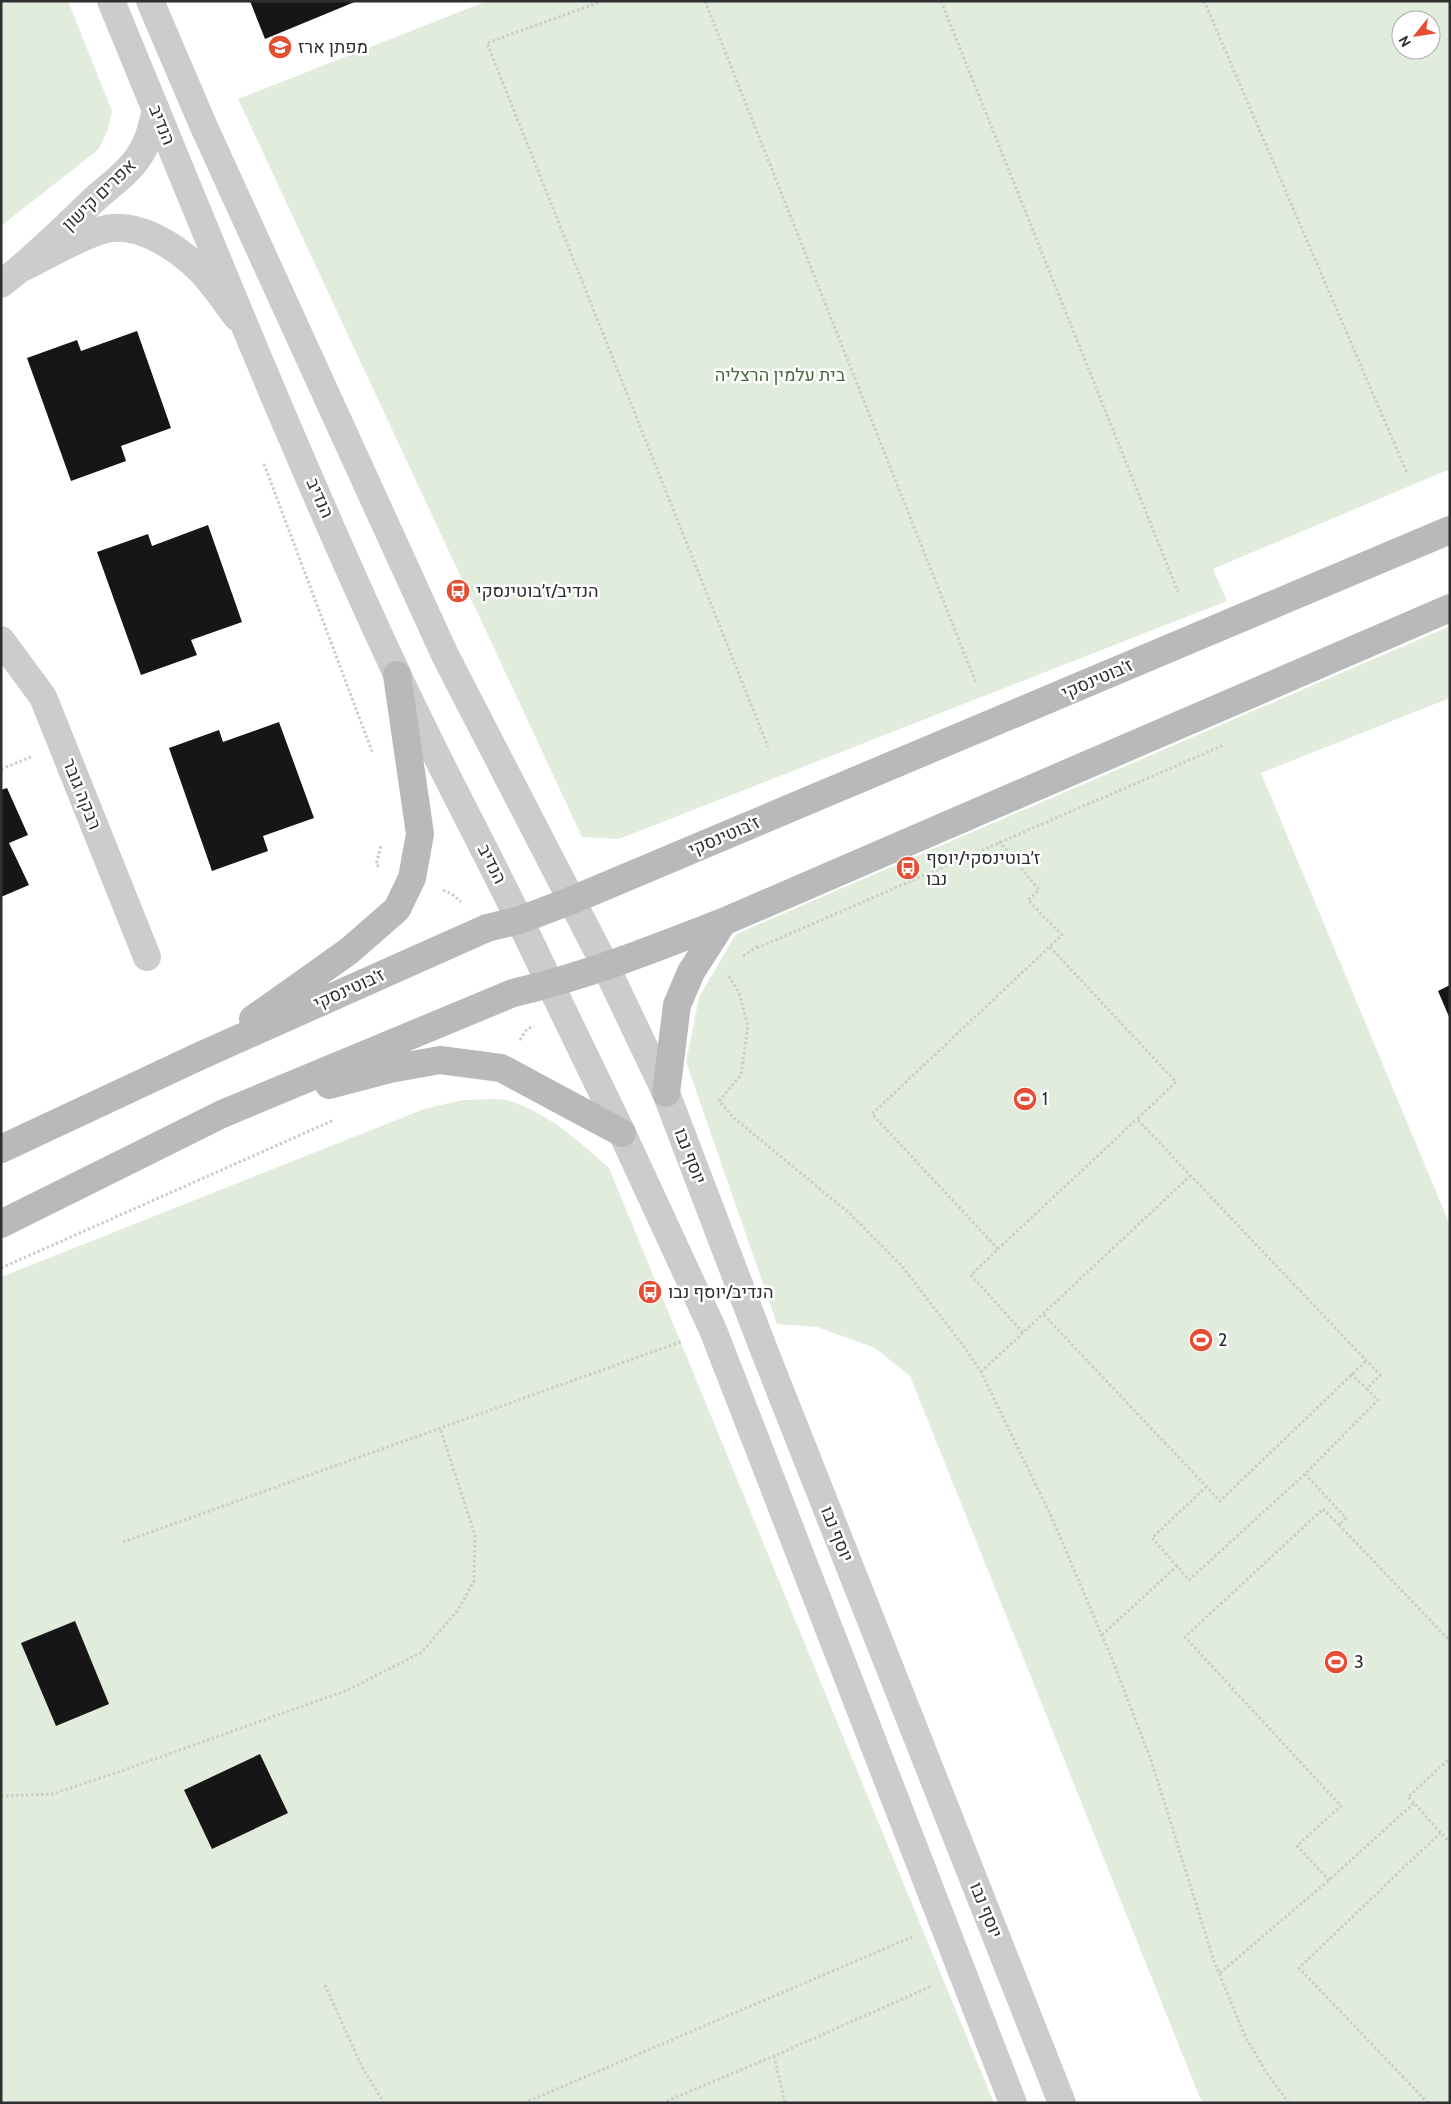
<svg xmlns="http://www.w3.org/2000/svg" width="1451" height="2104" viewBox="0 0 1451 2104" font-family="Cabin,Heebo,sans-serif">
  <style>
    .green { fill: #e2ecdd; fill-rule: evenodd }
    .building { fill: #161616 }
    .lines { fill: none; stroke-linecap: round; stroke-linejoin: round }
    .path { stroke: #ccc; stroke-width: 3; stroke-dasharray: 2.5 2.5; stroke-linecap: butt }
    .minor { stroke: #ccc; stroke-width: 28 }
    .tertiary { stroke: #ccc; stroke-width: 28 }
    .secondary { stroke: #b9b9b9; stroke-width: 28 }
    .labels { text-anchor: middle; dominant-baseline: central; stroke-width: 5; stroke-linejoin: round; paint-order: stroke }
    .poi-label { font-size: 18px; fill: #2f2f2f; stroke: #fff; text-anchor: start }
    .street-label { font-size: 18px; fill: #2f2f2f; stroke: #fff }
    .park-label { font-size: 18px; fill: #486b3d; stroke: #fff }
  </style>
  <rect width="100%" height="100%" fill="#fff"/>
  <!-- green -->
  <path class="green" d="M1 1H68L112 111 108 129 99 149 1 226Z
    M487 1H1450V469L1213 569 1227 601 619 839 582 837 238 99ZM1401 20H1431V50H1401Z
    M1450 626V698L1261 773 1450 1225V2103H1202L910 1376 875 1348 817 1327 777 1324 686 1062 699 997 736 934Z
    M463 1100C476 1100 499 1097 510 1101 548 1113 580 1142 609 1168L994 2103H1V1277L424 1109Z"/>
  <!-- building -->
  <path class="building" d="M250 1H357L265 39Z
    M137 331 171 428 121 446 126 461 71 481 27 358 77 340 81 351Z
    M208 525 242 622 191 640 197 655 141 675 97 552 148 534 152 546Z
    M279 722 314 818 263 836 268 851 212 871 169 748 219 730 223 742Z
    M7 788 28 835 9 843 29 885 1 897V790Z
    M1450 985V1019L1438 991Z
    M75 1621 109 1704 56 1726 21 1643Z
    M260 1754 288 1813 212 1849 184 1790Z"/>
  <g class="lines">
    <!-- path -->
    <path class="path" d="M603 1 487 43 768 747
      M705 1 976 683
      M941 1 1178 592
      M1204 1 1407 473
      M264 464 373 754
      M1 769 31 757
      M999 841 1039 890 1028 900 1062 935 872 1114 998 1249 971 1275 1024 1334
      M379 866 376 865 381 845
      M443 890 452 894 461 902
      M1050 947 1176 1082 1137 1119 1380 1375 1367 1389 1378 1400 1305 1474 1346 1518 1339 1525 1323 1509 1185 1637 1341 1806 1297 1846 1329 1880
      M757 948 1224 745
      M743 956 758 946
      M729 976 739 993 748 1026 741 1075 719 1101 733 1117 849 1213 901 1265 965 1348 981 1372 1052 1518 1112 1659 1151 1760 1214 1961 1244 2034 1266 2072 1289 2103
      M520 1040 527 1029 534 1026
      M998 1249 1137 1119
      M1 1268 334 1120
      M1044 1315 1220 1501 1366 1361
      M981 1372 1190 1176
      M1351 1374 1367 1389
      M1339 1525 1450 1641
      M123 1542 683 1341
      M1177 1566 1152 1538 1206 1487
      M1102 1635 1177 1566 1189 1580 1305 1474
      M1 1796 52 1794 121 1771 348 1690 422 1652 458 1610 474 1581 475 1535 440 1428
      M1414 1803 1408 1797 1450 1758
      M1220 1973 1329 1880 1414 1803 1450 1843
      M325 1985 362 2067 384 2103
      M774 2056 785 2103
      M524 2103 912 1937
      M662 2103 774 2056 932 1986
      M1428 2103 1299 1968 1440 1833"/>
    <!-- minor -->
    <path class="minor" d="M22 268C47 256 73 240 99 231 135 218 177 247 201 271 215 285 225 302 237 317
      M1 284C36 257 66 226 98 196 112 184 129 172 139 156 149 142 152 126 156 110
      M1 640 43 697 147 957
      M606 967 666 1093 764 1350 1062 2103
      M550 984 622 1133 713 1330 1013 2103"/>
    <!-- tertiary -->
    <path class="tertiary" d="M111 1C204 226 294 453 397 674 445 778 502 879 550 984
      M150 1 204 127 445 655 606 967"/>
    <!-- secondary -->
    <path class="secondary" d="M253 1019 349 951 397 909 412 878 420 834 397 675
      M329 1085 390 1069 440 1060 501 1068 622 1133
      M666 1093 677 1005 691 972 723 922
      M1 1149 202 1055 487 928 520 920 570 901 1450 530
      M1 1224 222 1114 513 993C586 976 654 949 723 922L1450 608"/>
  </g>
  <!-- icons -->
  <defs>
    <g id="school-disc" transform="scale(1.25)"><circle r="9.5" fill="#e44e33" stroke="#fff"/><path d="M0-5L7-2L0 1L-7-2ZM-4 1L0 2.5L4 1V4Q0 6-4 4Z" fill="#fff"/></g>
    <g id="bus-disc" transform="scale(1.25)"><circle r="9.5" fill="#e44e33" stroke="#fff"/><path d="M-5-6H5V4H4V6H2V4H-2V6H-4V4H-5ZM-3.5-4V0h7V-4ZM-3.5 1.2v1.5H-2V1.2ZM2 1.2v1.5H3.5V1.2Z" fill="#fff"/></g>
    <g id="stadium-disc" transform="scale(1.25)"><circle r="9.5" fill="#e44e33" stroke="#fff"/><path d="M0-5a6.5 5 0 1 0 0 10a6.5 5 0 1 0 0-10ZM-3.5-1.8h7v3.6h-7Z" fill="#fff"/></g>
  </defs>
  <g fill-rule="evenodd">
    <use href="#school-disc" x="280" y="47"/>
    <use href="#bus-disc" x="458" y="591"/>
    <use href="#bus-disc" x="908" y="868"/>
    <use href="#stadium-disc" x="1025" y="1099"/>
    <use href="#bus-disc" x="650" y="1292"/>
    <use href="#stadium-disc" x="1201" y="1340"/>
    <use href="#stadium-disc" x="1336" y="1662"/>
  </g>
  <g class="labels">
    <!-- poi labels -->
    <g class="poi-label">
      <text x="298" y="47">מפתן ארז</text>
      <text x="476" y="591">הנדיב/ז׳בוטינסקי</text>
      <text x="926" y="858">ז׳בוטינסקי/יוסף<tspan x="926" dy="21">נבו</tspan></text>
      <text x="1042" y="1099">1</text>
      <text x="668" y="1292">הנדיב/יוסף נבו</text>
      <text x="1218" y="1340">2</text>
      <text x="1354" y="1662">3</text>
    </g>
    <!-- street labels -->
    <g class="street-label">
      <text transform="translate(162 125) rotate(68)">הנדיב</text>
      <text transform="translate(99 195) rotate(-44)">אפרים קישון</text>
      <text transform="translate(320 498) rotate(66)">הנדיב</text>
      <text transform="translate(1097 679) rotate(-23)">ז'בוטינסקי</text>
      <text transform="translate(82 794) rotate(68)">רבקה גובר</text>
      <text transform="translate(724 836) rotate(-23)">ז'בוטינסקי</text>
      <text transform="translate(492 864) rotate(63)">הנדיב</text>
      <text transform="translate(349 989) rotate(-24)">ז'בוטינסקי</text>
      <text transform="translate(690 1156) rotate(69)">יוסף נבו</text>
      <text transform="translate(837 1534) rotate(68)">יוסף נבו</text>
      <text transform="translate(986 1910) rotate(68)">יוסף נבו</text>
    </g>
    <!-- park labels -->
    <g class="park-label">
      <text x="780" y="375">בית עלמין הרצליה</text>
    </g>
  </g>
  <!-- border -->
  <rect width="1451" height="2104" fill="none" stroke="#2f2f2f" stroke-width="5"/>
  <!-- north arrow -->
  <g transform="translate(1416 35) rotate(240)"><circle r="24" fill="#ffffff" stroke="#acacac"/>
  <path d="M0-4L9 19L0 12L-9 19Z" fill="#e44e33"/>
  <text y="-8" font-size="14" font-weight="bold" text-anchor="middle" fill="#2f2f2f">N</text>
  </g>
</svg>
